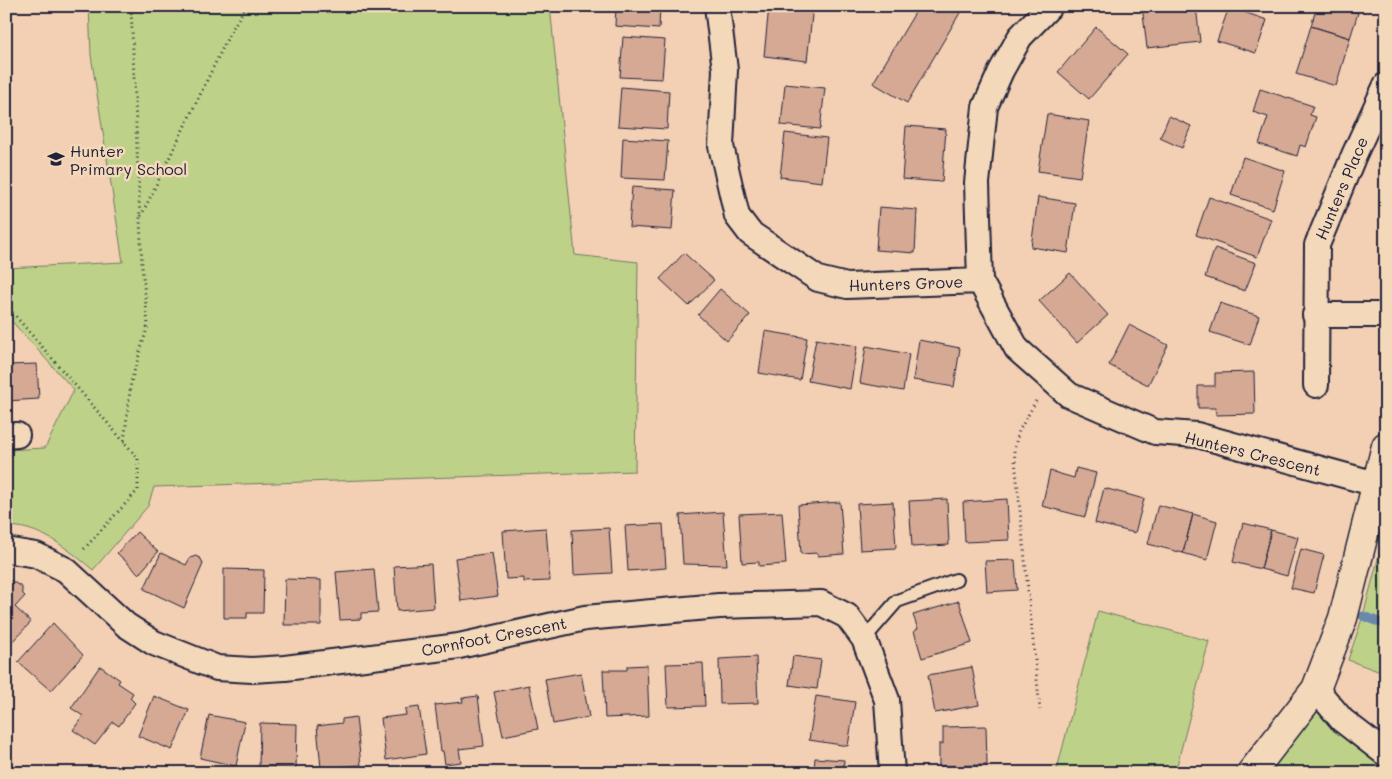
<svg xmlns="http://www.w3.org/2000/svg" width="1392" height="779" viewBox="0 0 1392 779" font-family="Mali,sans-serif">
  <style>
    .green { fill: #bdd288; stroke: #707a62 }
    .lines { fill: none; stroke-linecap: round; stroke-linejoin: round }
    .stream { stroke: #6b87ac; stroke-width: 9 }
    .building { fill: #d5a994; stroke: #22223b }
    .service-casing { stroke: #22223b; stroke-width: 16 }
    .minor-casing { stroke: #22223b; stroke-width: 28 }
    .tertiary-casing { stroke: #22223b; stroke-width: 31 }
    .path { stroke: #22223b; stroke-width: 3; stroke-dasharray: 1 4; stroke-linecap: butt }
    .service { stroke: #f3d8ba; stroke-width: 12 }
    .minor { stroke: #f3d8ba; stroke-width: 24 }
    .tertiary { stroke: #f3d8ba; stroke-width: 28 }
    .labels { text-anchor: middle; dominant-baseline: central; stroke-width: 5; stroke-linejoin: round; paint-order: stroke }
    .poi-label { font-size: 16px; fill: #22223b; stroke: #f3d8ba; text-anchor: start }
    .street-label { font-size: 16px; fill: #22223b; stroke: #f3d8ba }
  </style>
  <rect width="100%" height="100%" fill="#f3d0b3"/>
  <filter id="ink" filterUnits="userSpaceOnUse"><feTurbulence type="fractalNoise" baseFrequency=".02" numOctaves="2"/><feDisplacementMap in="SourceGraphic" scale="10" xChannelSelector="R" yChannelSelector="G"/><feConvolveMatrix kernelMatrix="1 2 1 2 8 2 1 2 1" color-interpolation-filters="sRGB"/></filter>
  <g filter="url(#ink)">
    <!-- green -->
    <path class="green" d="M89 6H550L575 255 638 262 635 471 154 487 148 506 93 570C68 549 41 526 6 526V450L45 448 74 390 6 315V268L123 262 91 55Z
      M1386 529V674L1348 660 1363 616Z
      M1098 611 1209 641 1175 773H1056Z
      M1316 689 1386 743V773H1251Z"/>
    <g class="lines">
      <!-- stream -->
      <path class="stream" d="M1363 616 1386 625"/>
    </g>
    <!-- building -->
    <path class="building" d="M616 6H660L659 29 615 26Z
      M769 6H813L807 61 764 56Z
      M919 6H964L907 103 873 83Z
      M1142 6H1196L1200 42 1147 48Z
      M1317 6H1337L1358 13 1350 38 1311 26Z
      M1229 7 1267 20 1256 53 1217 41Z
      M1311 26 1350 38 1336 86 1296 74Z
      M1096 27 1128 54 1089 99 1058 72Z
      M623 37 665 40 662 79 620 77Z
      M785 84 825 88 820 129 781 125Z
      M621 87 669 91 667 129 618 126Z
      M1260 89 1313 106 1310 115 1316 117 1306 147 1300 145 1297 156 1259 144 1268 117 1253 112Z
      M1047 114 1089 121 1080 177 1038 171Z
      M1169 116 1191 126 1182 148 1160 138Z
      M906 126 946 129 942 182 902 179Z
      M785 133 827 138 822 182 780 177Z
      M623 138 668 141 665 180 621 178Z
      M1243 157 1285 171 1273 209 1231 195Z
      M632 187 675 190 672 230 629 227Z
      M1038 197 1075 203 1068 253 1031 247Z
      M1209 197 1271 219 1257 257 1196 235Z
      M879 207 917 210 915 253 876 250Z
      M1215 248 1256 263 1245 291 1205 277Z
      M684 253 714 280 689 306 660 279Z
      M1070 273 1108 315 1077 343 1039 301Z
      M720 289 750 315 727 341 698 315Z
      M1220 303 1259 316 1250 345 1210 332Z
      M1129 325 1168 345 1148 385 1109 365Z
      M765 331 807 338 800 380 759 373Z
      M816 339 857 346 850 389 808 381Z
      M919 340 960 348 954 387 913 380Z
      M866 346 909 354 903 391 860 383Z
      M37 364 39 399 6 401V365Z
      M1254 372 1255 414 1216 415 1215 408H1198V386H1215V373Z
      M1076 468 1096 473 1085 517 1042 506 1050 471 1074 478Z
      M1104 488 1144 499 1135 533 1095 523Z
      M947 499 949 545 912 547 909 501Z
      M1007 499 1009 540 965 542 963 502Z
      M840 502 844 554 818 556V553L801 554 798 505Z
      M893 502 896 548 860 550 857 504Z
      M1158 505 1193 514 1183 553 1148 544Z
      M723 512 727 565 683 564 680 515Z
      M782 512 786 564 759 566V562L742 563 739 514Z
      M1193 514 1217 521 1207 560 1183 553Z
      M1243 523 1271 530 1261 569 1233 562Z
      M663 524 666 568 628 571 625 526Z
      M546 528 550 581 524 582V578L506 579 503 531Z
      M609 528 612 573 574 575 572 530Z
      M1271 530 1298 537 1287 576 1261 569Z
      M137 532 158 552 139 574 117 553Z
      M1301 549 1324 555 1314 593 1291 588Z
      M161 553 186 565 190 558 196 556 201 559 203 564 184 608 144 589Z
      M492 553 498 596 461 601 455 558Z
      M1015 560 1017 590 987 592 985 561Z
      M431 564 434 608 397 611 394 566Z
      M224 569 264 570 263 613H247V618H224Z
      M374 569 378 612 361 613V619L340 620 336 572Z
      M6 578 22 587V593L25 596 15 607 31 622 8 646Z
      M285 579 321 580V625H284Z
      M959 601 972 643 922 658 914 631 918 629 913 615Z
      M53 623 83 655 51 691 18 662Z
      M793 656 821 660 817 689 789 685Z
      M756 657 758 703 720 704 719 659Z
      M703 663 705 706 668 707 666 664Z
      M647 665 649 716 605 718 603 670H627V666Z
      M100 666 120 680 118 683 133 693 130 698 135 703 119 726 113 722 95 745 73 730 83 716 71 708Z
      M972 667 979 705 935 713 928 675Z
      M581 673 589 717 553 724 545 679Z
      M529 685 538 729 503 736 494 692Z
      M154 696 189 710 172 750 138 736Z
      M478 696 484 746 459 749 461 762 445 764 443 751H441L435 705 463 702 462 698Z
      M816 696 855 702 848 746 809 740Z
      M419 707 426 754 386 760 381 718 406 715 405 709Z
      M209 715 245 722 236 766 200 758Z
      M356 717 361 765 321 768 317 726 342 723V719Z
      M260 723 297 724 296 768 259 767Z
      M986 726 987 765 939 766V744H943V727Z
      M815 758 844 760 843 773H799V770L814 771Z"/>
    <g class="lines">
      <!-- service casing -->
      <g class="service-casing">
        <path id="service" d="M864 639 897 601 956 580"/>
      </g>
      <!-- minor casing -->
      <g class="minor-casing">
        <path id="minor" d="M717 6 725 70 721 146 737 216 750 233 818 279 847 286 980 281
          M1050 6 1020 37 1001 71 985 107 977 183 980 281 1017 349 1069 395 1155 432 1197 435 1376 484
          M1315 315H1380
          M1316 385 1317 245 1354 155 1386 85
          M6 436 17 435
          M6 550 36 555 66 570 126 625 154 643 217 668 252 670 285 668 459 646 585 618 719 606 821 603 847 616 864 639 887 700 892 773
          M1316 689 1342 720 1386 754"/>
      </g>
      <!-- tertiary casing -->
      <g class="tertiary-casing">
        <path id="tertiary" d="M1251 773 1316 689 1343 618 1386 446"/>
      </g>
      <!-- path -->
      <path class="path" d="M141 216 231 31 246 6
        M6 305 124 442
        M1036 401 1019 431 1014 450 1040 710
        M84 549 138 490V458L124 442 131 382 148 325 142 266 131 6"/>
      <!-- service -->
      <use href="#service" class="service"/>
      <!-- minor -->
      <use href="#minor" class="minor"/>
      <!-- tertiary -->
      <use href="#tertiary" class="tertiary"/>
    </g>
  </g>
  <!-- icons -->
  <defs>
    <g id="school-bare" transform="scale(1.35)"><path d="M0-5L7-2L0 1L-7-2ZM-4 1L0 2.5L4 1V4Q0 6-4 4Z" fill="#22223b" stroke="#f3d8ba" stroke-width="2.5" paint-order="stroke"/></g>
  </defs>
  <g fill-rule="evenodd">
    <use href="#school-bare" x="56" y="159"/>
  </g>
  <g class="labels">
    <!-- poi labels -->
    <g class="poi-label">
      <text x="70" y="150">Hunter<tspan x="70" dy="18">Primary School</tspan></text>
    </g>
    <!-- street labels -->
    <g class="street-label">
      <text transform="translate(1341 188) rotate(-67)">Hunters Place</text>
      <text transform="translate(906 283) rotate(-2)">Hunters Grove</text>
      <text transform="translate(1253 453) rotate(14)">Hunters Crescent</text>
      <text transform="translate(494 636) rotate(-11)">Cornfoot Crescent</text>
    </g>
  </g>
  <!-- margin -->
  <rect width="1392" height="779" fill="none" stroke="#f3d8ba" stroke-width="25"/>
  <rect x="12" y="12" width="1367" height="754" fill="none" stroke="#22223b" stroke-width="2" filter="url(#ink)"/>
</svg>
